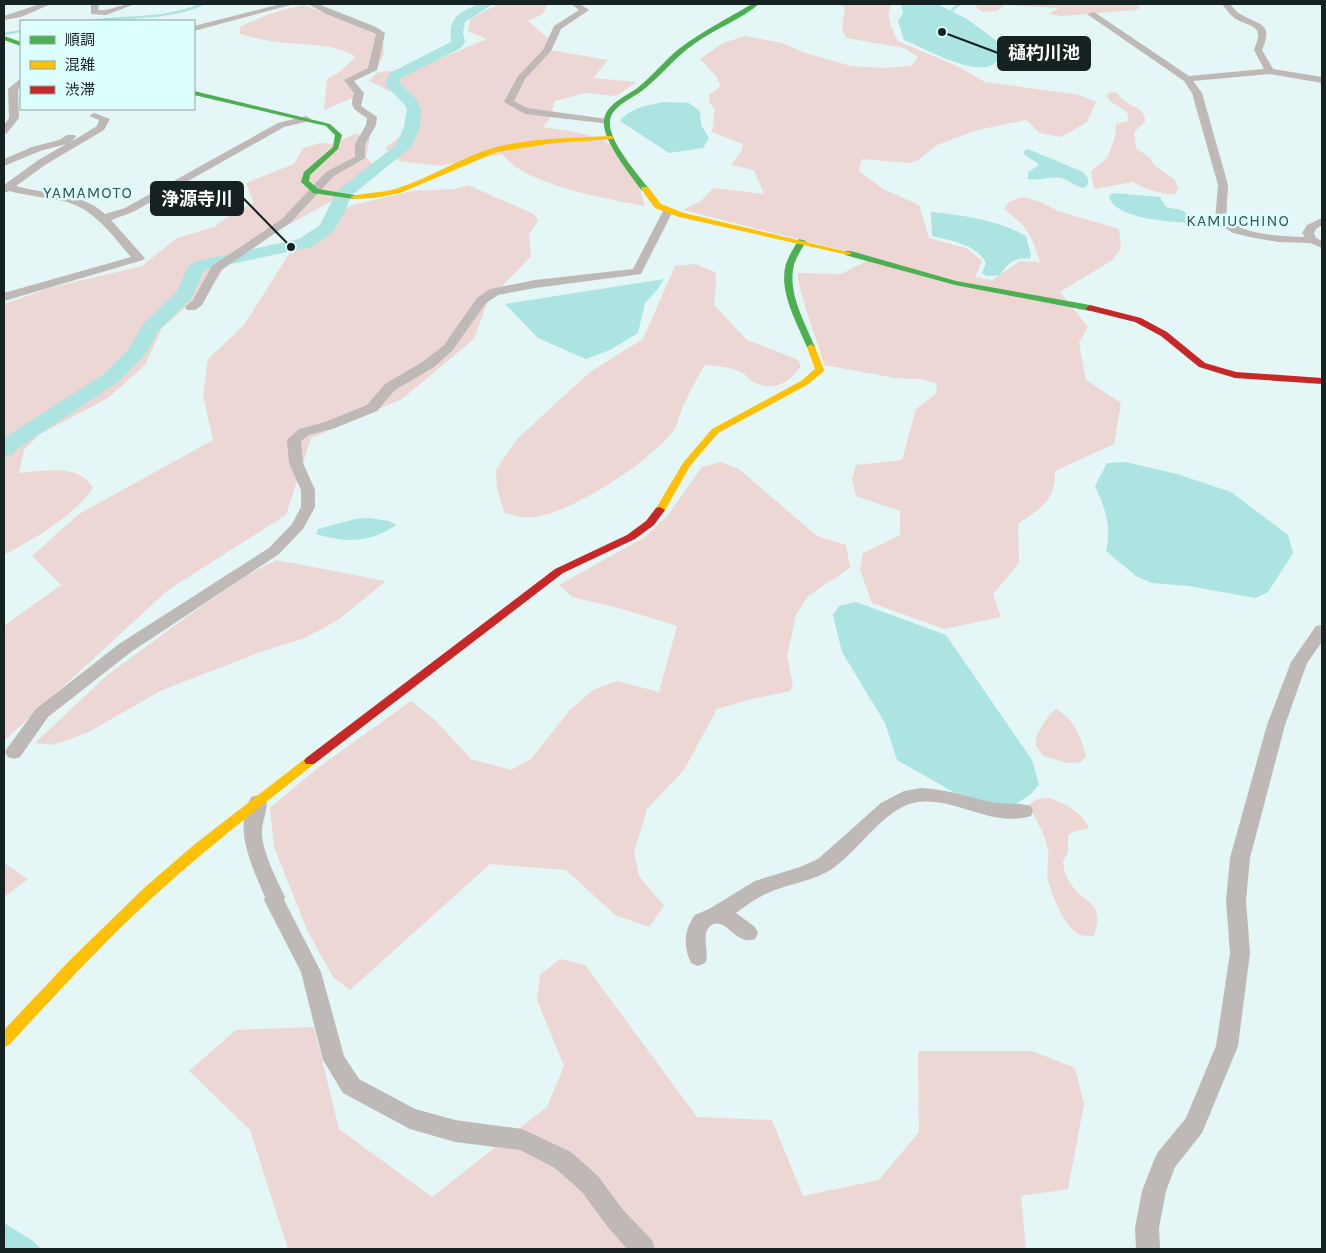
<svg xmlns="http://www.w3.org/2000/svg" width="1326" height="1253" viewBox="0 0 1326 1253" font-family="Karla,'Noto Sans JP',sans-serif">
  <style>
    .green { fill: #ecd7d5 }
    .water { fill: #abe4e1 }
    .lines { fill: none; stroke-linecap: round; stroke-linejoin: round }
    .stream { stroke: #abe4e1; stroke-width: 2.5 }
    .river { fill: #abe4e1; fill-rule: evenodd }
    .street { fill: #beb8b7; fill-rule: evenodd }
    .fast { fill: #4caf50; fill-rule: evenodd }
    .slow { fill: #ffc107; fill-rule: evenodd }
    .jam { fill: #c62828; fill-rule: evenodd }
    .labels { text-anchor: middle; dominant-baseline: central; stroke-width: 5; stroke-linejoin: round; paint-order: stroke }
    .far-quarter-label { font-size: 16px; letter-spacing: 1px; fill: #375452; stroke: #dcfefc }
    .leader { fill: none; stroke: #152221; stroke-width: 2 }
    .callout-dot { fill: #152221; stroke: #dcfefc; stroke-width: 2 }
    .callout { fill: #152221; stroke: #152221; stroke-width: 2 }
    .callout-label { font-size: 18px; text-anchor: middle; font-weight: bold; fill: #fff }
  </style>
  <rect width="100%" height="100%" fill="#e4f6f5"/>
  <!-- green -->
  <path class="green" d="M498 4H553L547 5 543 14 528 21 548 38 550 50 608 60 593 78 637 82 616 96 585 93 555 101 549 119 543 127C573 132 616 134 631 166 637 178 640 192 645 206 607 199 552 189 519 169 512 165 507 159 501 154L439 166 400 161 385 148 419 121 410 101 369 81 376 73 388 71 407 72 487 39 468 31 470 19Z
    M838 4H892C884 16 892 29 898 41L957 66 985 82 1079 95 1096 102 1087 122 1061 137 1040 133 1026 120 977 130 937 145 918 160 909 163 862 159 859 171 883 189 919 205 929 238 966 248 982 261 975 277 992 280 1020 261 1040 262C1031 233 1028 228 1004 209L1009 202 1022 197 1041 202 1058 211 1119 229 1121 248 1114 259 1060 292 1088 327 1079 342 1086 380 1121 403 1114 444 1055 471C1055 503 1041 507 1018 524L1019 563 993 594 1001 617 944 629 872 603 860 570 863 553 900 535V511L856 496 852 479 856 465 902 460 916 409 936 394 937 384 922 379 896 378 824 365C816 334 802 305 797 273L841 274 873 258 683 210 701 201 713 188 764 194 754 170 731 165 741 152 743 144 712 132 715 109 709 102V95L721 86 716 76 700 59 723 43 745 36 782 43 805 53 851 66 883 68 911 66 918 57 904 48 846 38 842 28 845 8Z
    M976 4H1138L1140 8 1136 10 1062 16 1048 14 1058 9 1057 8 1005 5 996 11 982 12 977 8Z
    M304 5 382 37C389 65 374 67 353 78L354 97 324 110 327 79 337 74 356 57C337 43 301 45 278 42 265 41 252 37 240 34V27C261 16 282 9 304 5Z
    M1114 92C1120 94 1119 96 1123 100 1132 108 1146 107 1145 122L1134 132 1136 148 1150 158 1155 166 1174 179 1178 188 1175 194C1166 196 1139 187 1133 182L1094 189 1091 171 1107 158 1115 137 1116 124 1129 121 1127 112 1110 101 1107 96 1108 93Z
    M356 134 370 137 366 157 373 165 355 188 259 241 223 270 210 290 187 306 162 328 145 365 108 398 40 434 24 450 19 473C44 471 79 463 93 488 74 516 34 539 4 555V304L50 288 142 266 177 238 214 227 239 209 254 203 246 183 294 164 303 148 320 143 331 144Z
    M468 185 534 214 538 221 529 234 531 256 488 301 474 339 402 399 311 438 286 515 168 590 4 741V626L61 585 32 556 79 514 213 440 203 395 208 359 244 325 289 254 349 206 412 191 454 189Z
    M695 264 715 272 716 282 714 305 747 340 797 359 801 366C791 382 773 392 755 383 750 381 747 376 743 373 731 367 718 366 705 365 696 379 689 393 682 409 679 415 678 424 674 430 651 461 572 513 534 517 523 518 514 516 504 512L497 488 496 470 517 439 590 372 643 339 675 266Z
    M721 462 739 469 817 536 846 545 850 568 808 596 796 615 787 656 793 685 790 691 752 699 717 709 684 770 647 809 634 853 639 876 664 906 649 927 615 915 566 870 490 864 350 990 333 977 308 932 274 847 270 808 315 770 411 701 435 720 471 759 511 770 531 759 570 710 593 690 617 681 659 692 677 626 622 609 572 597 559 585 645 537 668 515 702 467Z
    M276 560 386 581 338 620 305 638 266 650 162 690 89 732 65 741 52 745 35 743 106 676 192 613 246 576Z
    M1056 709C1077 722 1079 734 1086 756L1081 762 1068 763 1043 756C1041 753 1037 748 1036 745 1033 736 1049 714 1056 709Z
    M1050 798C1066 805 1081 811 1089 828 1081 831 1073 830 1068 835V853L1063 861C1064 869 1065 876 1070 883 1086 906 1105 901 1094 936 1089 936 1082 936 1078 934 1065 928 1052 895 1048 881 1046 872 1049 860 1048 850 1045 832 1035 820 1029 804L1038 799Z
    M4 863 28 879 4 897Z
    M560 959 585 965 697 1117 772 1120 803 1196 879 1180 919 1132 918 1051H1032L1075 1068 1084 1104 1068 1189 1021 1196 1026 1249H288L250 1130 189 1071 236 1030 314 1027 339 1129 432 1197 547 1107 564 1066 537 1000 540 975Z"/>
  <!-- water -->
  <path class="water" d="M901 4H937L967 19 998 42 1005 55C999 60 993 66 986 67 962 70 926 49 904 40L898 21 903 13Z
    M663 102 689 103 700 111 701 125 709 138 703 148 669 153 620 121C631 107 647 106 663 102Z
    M1028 149 1083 172 1088 178V184L1084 188C1075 187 1070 180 1061 178 1050 176 1040 181 1028 179V172L1039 165C1034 159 1027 159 1023 152Z
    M1114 193 1160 197 1166 207 1181 210 1194 218 1195 223C1175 222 1114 220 1109 196Z
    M931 212C962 215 998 220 1026 236L1031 255 1030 259C1014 257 1008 263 1000 275L987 276 982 273 986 263C976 244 952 241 932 236Z
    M664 279 657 290 645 303 638 333 610 350 586 359 538 338 505 304Z
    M1125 462 1177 474 1231 492 1288 535 1293 553 1268 592 1255 598 1189 586 1152 583 1136 576 1106 551C1112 528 1105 507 1095 486L1107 463Z
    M369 518 389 521 396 525C370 543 345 543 316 534L318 529 355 519Z
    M856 602 946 635 1032 760 1039 785 1030 795 1011 807 957 794 897 760 885 723 842 652 833 615 839 606Z
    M4 1223 33 1241 41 1249H4Z"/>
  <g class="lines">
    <!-- stream -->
    <path class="stream" d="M948 17 953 9 960 4
      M88 21C127 16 166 20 203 4
      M4 34 21 31"/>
    <!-- river -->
    <path class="river" d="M478 4H493L465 22 463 33 465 42 461 48 401 78 399 83 416 99 421 109 420 127 411 147 351 196 344 213 333 232 311 247 207 269 203 272 191 299 159 330 143 357 118 382 17 449 12 455 4 456V438L104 374 128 350 144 323 176 293 189 265 201 260 299 239 320 225 337 191 396 145 404 127 407 109 404 104 385 84 390 73 451 42C449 17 457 14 478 4Z"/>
    <!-- street -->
    <path class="street" d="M40 4H51L21 17 4 20V16Z
      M91 4H99L98 10C111 11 122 3 135 4L106 15 91 14Z
      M281 4H294L194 31V26Z
      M308 4H318L376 27 385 33 377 70 354 81 364 93 361 106 377 117 376 125 365 144V158L334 176 290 223 221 270 202 305 195 310H187L185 307 193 300 212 266 282 219 326 172 355 157V144L366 125 367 118C354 109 349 109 354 93L344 80 368 68 376 34 326 14Z
      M571 4H580L589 10 561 29 551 51 525 79 514 101 527 108 607 119 610 120V124L525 114 504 102 518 76 543 50 554 26 579 10Z
      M1222 4H1230C1234 8 1237 13 1242 15 1262 26 1273 24 1262 50L1273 69 1322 77V83L1270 74 1193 81 1202 93 1228 185 1226 219C1246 235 1278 236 1303 237H1305L1302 233 1307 225 1322 218V225L1316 229 1314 233 1316 238 1322 241V248L1310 243 1278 242 1250 237 1233 233 1216 222 1215 220 1218 185 1192 93 1184 81 1087 14 1094 12 1189 76 1264 69 1254 50C1264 25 1255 29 1236 19 1231 16 1226 9 1222 4Z
      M21 78V86L18 90 19 118 7 133 4 134V125L9 118 8 89Z
      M94 113 110 119 104 130 45 165 16 186C47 195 80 191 105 214L125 208 278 123 306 116 311 119 309 121 284 127 133 212 111 220 143 256 145 258 143 260 4 301V293L131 257C111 234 94 208 63 201 46 197 27 196 9 191L4 193V185L37 161 66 144 40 151 4 166V159L32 147 59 140 67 135H75L76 137 71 142 97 126 99 120 89 116Z
      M668 208 673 211 641 274 535 288 498 295 486 303 452 351 434 367 395 390 377 411 335 428 309 435 301 441 303 463 315 490V507L303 529 279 554 131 652 48 717 20 757 14 759 8 757 5 752 8 747 36 709 119 644 269 548 292 524 301 507V490L289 463 287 440 299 429 325 422 367 405 385 384 424 361 444 345 477 298 490 289 535 280 633 269 663 211Z
      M1322 625V642L1307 663 1285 725 1250 858 1246 901 1250 953 1238 1046 1202 1133 1175 1167 1166 1191 1159 1228 1160 1249H1136L1135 1228 1142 1191 1154 1160 1158 1152 1186 1118 1216 1046 1230 953 1226 901 1230 858 1267 725 1291 662 1316 626Z
      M921 788C946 789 968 797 991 802 1004 805 1018 802 1031 806L1033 811 1031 816C992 828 956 797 918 802 885 806 859 851 832 869 815 880 794 883 775 890 761 895 748 904 736 913L755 927 758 933 755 939C736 946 728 920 714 924 698 930 711 952 705 963L698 966 691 963C683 947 684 929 695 915L709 909 755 881 800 867 818 859 881 803 904 791Z
      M258 795 265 797C270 807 262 820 262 831 261 849 277 880 285 897L284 900 321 972 344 1056 359 1079 415 1109 455 1120 522 1129 571 1152 598 1176 623 1210 652 1240 655 1249H627L607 1226 582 1192 555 1168 520 1150 455 1142 410 1129 343 1093 323 1060 301 972 264 900 265 897C252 866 233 830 251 797Z"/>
    <!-- fast -->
    <path class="fast" d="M752 4H759C740 20 714 29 694 44 675 57 661 76 643 90 633 98 612 106 610 120 607 140 637 173 649 189L642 191C631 175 602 141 604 121 605 103 630 95 641 85 655 73 666 59 680 48 703 31 728 18 752 4Z
      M4 36 21 42V46L4 40Z
      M194 91 330 124 342 135 338 149 310 175 309 181 318 189 354 195 358 197 354 199 313 193 301 182 304 172 333 147 335 135 326 126 194 95Z
      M799 239 806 241C802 249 796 257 794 265 787 292 805 323 815 347L811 350 807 347C797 323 780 294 785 268 787 258 794 248 799 239Z
      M845 251H851L956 281 1090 305 1094 308 1090 311 955 285 845 255Z"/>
    <!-- slow -->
    <path class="slow" d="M611 136 613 137V139L554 143 497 152 400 193 374 198 354 199 350 197C357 193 384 193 395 189 429 179 459 158 493 148 528 138 575 138 611 136Z
      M642 187H648L661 204 684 213 852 253 848 255 679 217 655 208 641 189Z
      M811 344 815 347 824 370 823 372 807 385 718 433 690 466 664 512H656L655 510 683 463 712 429 801 381 815 369 807 347Z
      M310 756 314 758 316 761 314 764C260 807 204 850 153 897 102 944 56 994 9 1045L4 1047V1030L69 961 143 889 195 844 306 758Z"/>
    <!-- jam -->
    <path class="jam" d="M1090 305 1141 318 1167 332 1205 363 1236 372 1322 378V384L1235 378 1199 367 1161 336 1135 322 1087 310 1086 308Z
      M660 507 665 510 654 525 635 539 563 573 314 764H306L304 761 306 758 555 569 627 535 646 521 656 508Z"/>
  </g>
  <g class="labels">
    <!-- far-quarter labels -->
    <g class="far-quarter-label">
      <text x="88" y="192">YAMAMOTO</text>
      <text x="1238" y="220">KAMIUCHINO</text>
    </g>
  </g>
  <!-- callouts -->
  <path class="leader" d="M942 32L998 53M291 247L243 198"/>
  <g class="callout-dot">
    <circle cx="942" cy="32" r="5"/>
    <circle cx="291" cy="247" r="5"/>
  </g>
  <g class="callout">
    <rect x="998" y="37" width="92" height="33" rx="5"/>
    <rect x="151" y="182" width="92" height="33" rx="5"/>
  </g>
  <g class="callout-label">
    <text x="1044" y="59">樋杓川池</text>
    <text x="197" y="205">浄源寺川</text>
  </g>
  <!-- border -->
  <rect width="1326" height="1253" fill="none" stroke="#152221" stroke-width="10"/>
  <!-- legend -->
  <rect x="20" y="20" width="175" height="90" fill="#dcfefc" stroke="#8ca6a4"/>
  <rect x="30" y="36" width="25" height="8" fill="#4caf50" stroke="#8ca6a4"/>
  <text x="65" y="45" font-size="15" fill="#152221">順調</text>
  <rect x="30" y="61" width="25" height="8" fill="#ffc107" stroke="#8ca6a4"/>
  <text x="65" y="70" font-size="15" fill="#152221">混雑</text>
  <rect x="30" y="86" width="25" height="8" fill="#c62828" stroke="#8ca6a4"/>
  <text x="65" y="95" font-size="15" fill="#152221">渋滞</text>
</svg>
